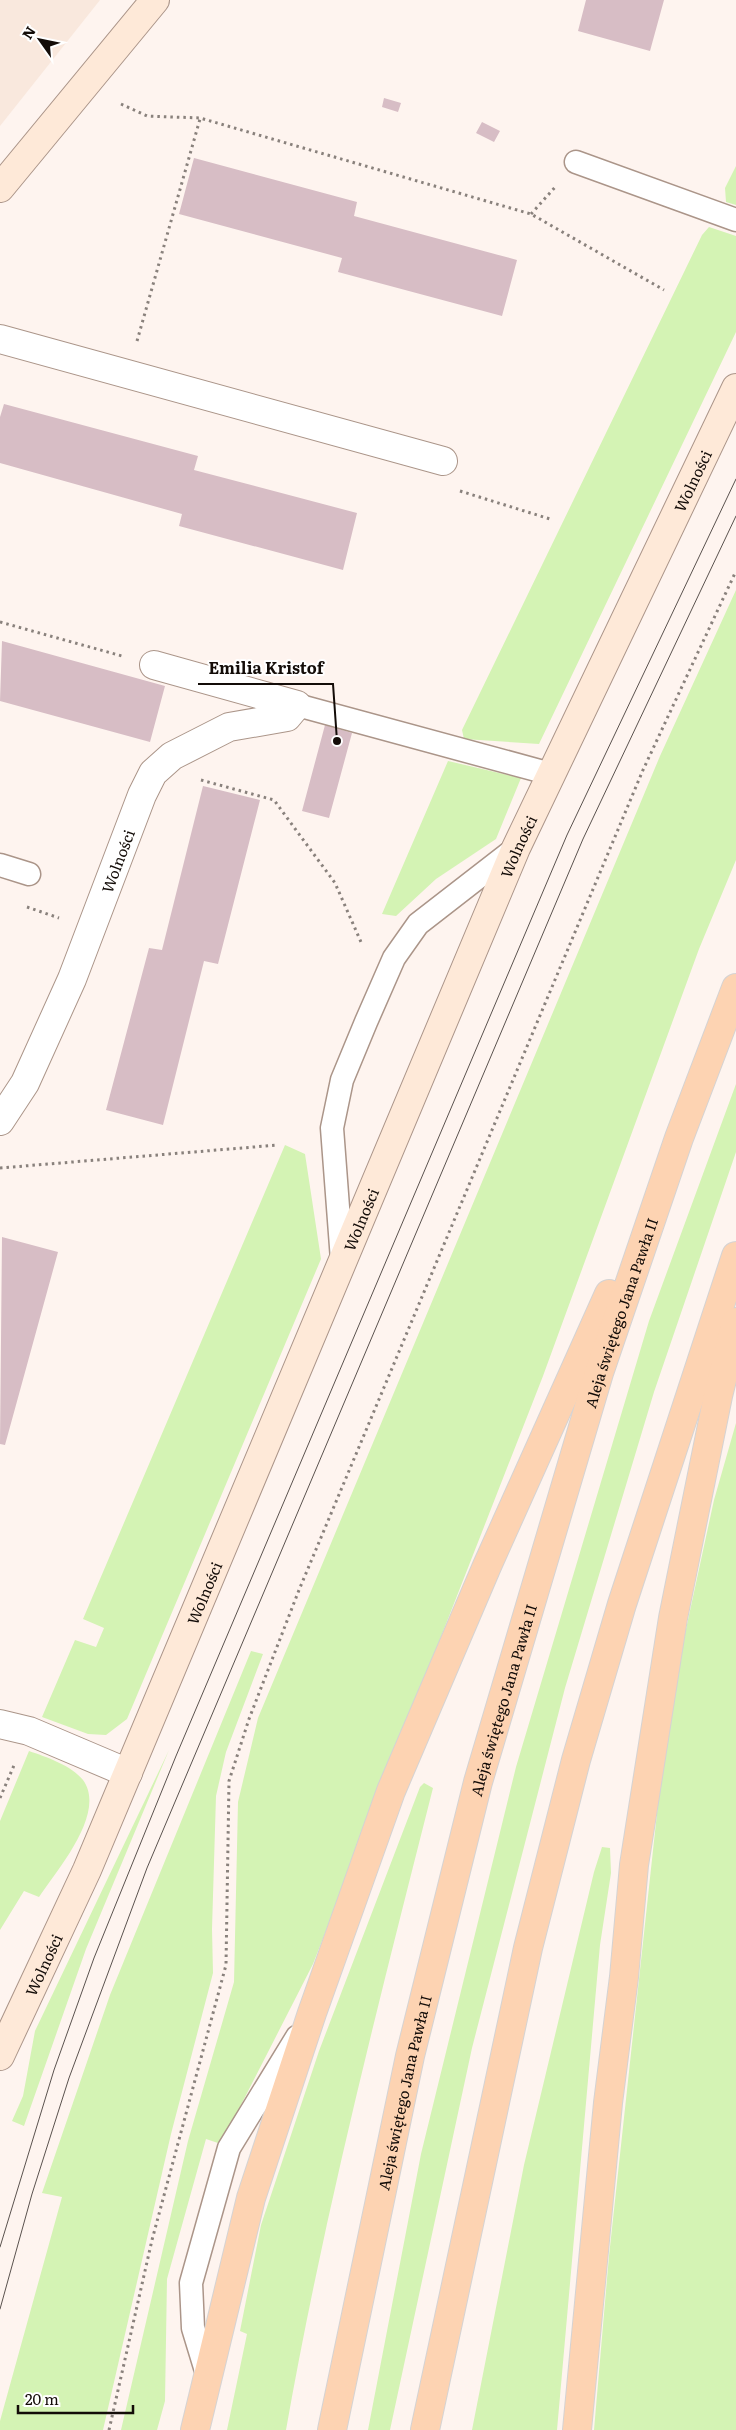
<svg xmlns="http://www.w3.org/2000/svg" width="736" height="2430" viewBox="0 0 736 2430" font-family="Literata,serif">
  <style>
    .built { fill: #f9e8dd }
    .green { fill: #d4f3b4 }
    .building { fill: #d7bdc5 }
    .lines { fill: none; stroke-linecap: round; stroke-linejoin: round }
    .lane-casing { stroke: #ab9589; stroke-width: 25 }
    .street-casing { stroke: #ab9589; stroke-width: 30 }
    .secondary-casing { stroke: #ab9589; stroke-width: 30 }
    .primary-casing { stroke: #d5d3d3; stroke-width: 30 }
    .path { stroke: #89817c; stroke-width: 3; stroke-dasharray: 2.5 4; stroke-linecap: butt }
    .lane { stroke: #fff; stroke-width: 22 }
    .street { stroke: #fff; stroke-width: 28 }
    .secondary { stroke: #fee9d8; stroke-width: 28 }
    .primary { stroke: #fdd3b2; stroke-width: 28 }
    .tram { stroke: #5a524e; stroke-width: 1 }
    .labels { text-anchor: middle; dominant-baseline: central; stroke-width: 4; stroke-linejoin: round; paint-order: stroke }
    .street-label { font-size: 15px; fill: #130c08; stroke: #fff }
    .leader { fill: none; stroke: #130c08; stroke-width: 2 }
    .callout-dot { fill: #130c08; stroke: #fff; stroke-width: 2 }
    .callout-label { font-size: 16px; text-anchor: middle; font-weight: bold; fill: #130c08; stroke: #fff; stroke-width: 4; stroke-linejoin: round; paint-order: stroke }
  </style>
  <rect width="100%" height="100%" fill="#fef4ef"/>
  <!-- built -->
  <path class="built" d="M0 0H100L0 126Z"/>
  <!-- green -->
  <path class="green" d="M736 166V205L726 202 725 188Z
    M709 227 736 236V332L539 744 464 739 462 730 702 235Z
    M736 590V860L699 949 543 1376 313 1964 221 2144 206 2139 167 2279 165 2401 157 2430H121L188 2141 234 1982 238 1802 258 1718 660 756Z
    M448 761 521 778 496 839 436 879 396 916 382 914Z
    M736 1084V1152L654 1392 565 1688 472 2048 390 2430H368L421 2154 516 1767 649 1321Z
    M285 1145 305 1154 321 1259 127 1719 106 1735 88 1734 42 1717 75 1640 96 1647 104 1628 83 1619Z
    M736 1423V2430H594L609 2256 668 1712 714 1500Z
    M251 1651 263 1654 226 1752 216 1796 212 1929 213 1973 171 2134 103 2430H0V2421L62 2197 42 2193 110 1995Z
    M169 1750 86 1949 24 2126 12 2121 23 2096 35 2031Z
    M29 1751C46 1757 71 1765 83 1780 107 1813 57 1870 39 1897L24 1891 0 1930V1821Z
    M424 1783 433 1788C379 2001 324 2214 286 2430H227L247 2334 240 2331 261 2225 319 2051 420 1787Z
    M602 1847 610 1848 611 1873 600 1945 557 2430H472L524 2165 594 1872Z"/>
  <!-- building -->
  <path class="building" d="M586 0H664L650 51 578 31Z
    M384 98 401 103 398 112 382 107Z
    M482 122 500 131 494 142 476 133Z
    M194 158 357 202 354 216 517 260 502 316 338 272 342 258 179 214Z
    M4 404 198 456 194 470 357 513 343 570 179 526 182 514 0 463V417Z
    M2 641 165 686 150 742 0 701Z
    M325 725 352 733 329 818 302 811Z
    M203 786 260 800 218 964 204 961 163 1125 106 1110 149 948 162 950Z
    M2 1237 58 1252 5 1445 0 1444Z"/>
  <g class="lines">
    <!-- lane casing -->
    <g class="lane-casing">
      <path id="lane" d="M576 162 736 220
        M297 705 551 774
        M0 865 29 874
        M342 1260 332 1128 342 1080 366 1022 394 958 418 924 516 848
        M207 2374 193 2328 191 2283 229 2148 297 2037"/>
    </g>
    <!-- street casing -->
    <g class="street-casing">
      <g id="street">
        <path d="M0 339 443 461"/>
        <path id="s1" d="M0 1121 25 1083 72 979 142 795 153 773 172 756 229 727 287 717 297 705 154 665"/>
        <path d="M0 1724 29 1731 128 1773"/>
      </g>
    </g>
    <!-- secondary casing -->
    <g class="secondary-casing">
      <g id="secondary">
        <path d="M0 188 155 0"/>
        <path id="s2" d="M0 2056 87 1870 516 848 736 388"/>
      </g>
    </g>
    <!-- primary casing -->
    <g class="primary-casing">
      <g id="primary">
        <path d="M195 2430 251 2198 312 2013 391 1791 487 1566 609 1294"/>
        <path id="s3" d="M332 2430 410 2056 478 1782 599 1373 679 1138 736 988"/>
        <path d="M425 2430 528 1948 576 1760 622 1604 736 1256"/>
        <path d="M577 2430 608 2103 624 1977 634 1865 673 1618 718 1396 736 1322"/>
      </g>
    </g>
    <!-- path -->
    <path class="path" d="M121 104 147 116 200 118 531 214 664 290
      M531 214 557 185
      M137 341 200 119
      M460 491 550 519
      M0 622 122 656
      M201 780 274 800 335 883 361 942
      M27 907 59 918
      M0 1168 278 1145
      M0 1798 15 1763
      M109 2430 152 2240 226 1965 229 1781 249 1719 299 1590 643 770 736 571"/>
    <!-- lane -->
    <use href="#lane" class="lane"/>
    <!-- street -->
    <use href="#street" class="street"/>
    <!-- secondary -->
    <use href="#secondary" class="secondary"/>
    <!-- primary -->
    <use href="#primary" class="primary"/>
    <!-- tram -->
    <path class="tram" d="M0 2247 54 2070 94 1958 176 1756 567 835 736 479
      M0 2309 32 2194 69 2078 147 1868 583 839 736 516"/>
  </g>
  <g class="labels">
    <!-- street labels -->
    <g class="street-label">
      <text stroke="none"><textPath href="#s2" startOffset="1721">Wolności</textPath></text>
      <text stroke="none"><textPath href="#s2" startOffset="1316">Wolności</textPath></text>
      <text stroke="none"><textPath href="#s1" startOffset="286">Wolności</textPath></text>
      <text stroke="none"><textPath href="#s2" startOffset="911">Wolności</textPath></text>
      <text stroke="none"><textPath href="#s3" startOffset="1155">Aleja świętego Jana Pawła II</textPath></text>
      <text stroke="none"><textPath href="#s2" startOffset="506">Wolności</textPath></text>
      <text stroke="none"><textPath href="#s3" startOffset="750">Aleja świętego Jana Pawła II</textPath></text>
      <text stroke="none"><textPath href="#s2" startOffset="101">Wolności</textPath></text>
      <text stroke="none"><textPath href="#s3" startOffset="345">Aleja świętego Jana Pawła II</textPath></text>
    </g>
  </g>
  <!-- callouts -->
  <path class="leader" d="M337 741L333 684H198"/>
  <circle class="callout-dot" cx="337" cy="741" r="5"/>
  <g class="callout-label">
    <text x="266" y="674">Emilia Kristof</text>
  </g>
  <!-- north arrow -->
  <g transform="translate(40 40) rotate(303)" stroke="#ffffff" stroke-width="4" paint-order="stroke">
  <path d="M0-4L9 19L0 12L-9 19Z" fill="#130c08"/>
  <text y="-8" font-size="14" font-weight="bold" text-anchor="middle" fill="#130c08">N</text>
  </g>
  <!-- scale -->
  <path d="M18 2405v8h115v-8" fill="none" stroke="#130c08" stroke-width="2.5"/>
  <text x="25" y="2405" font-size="15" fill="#130c08" stroke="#ffffff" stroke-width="4" paint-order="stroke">20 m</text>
</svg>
